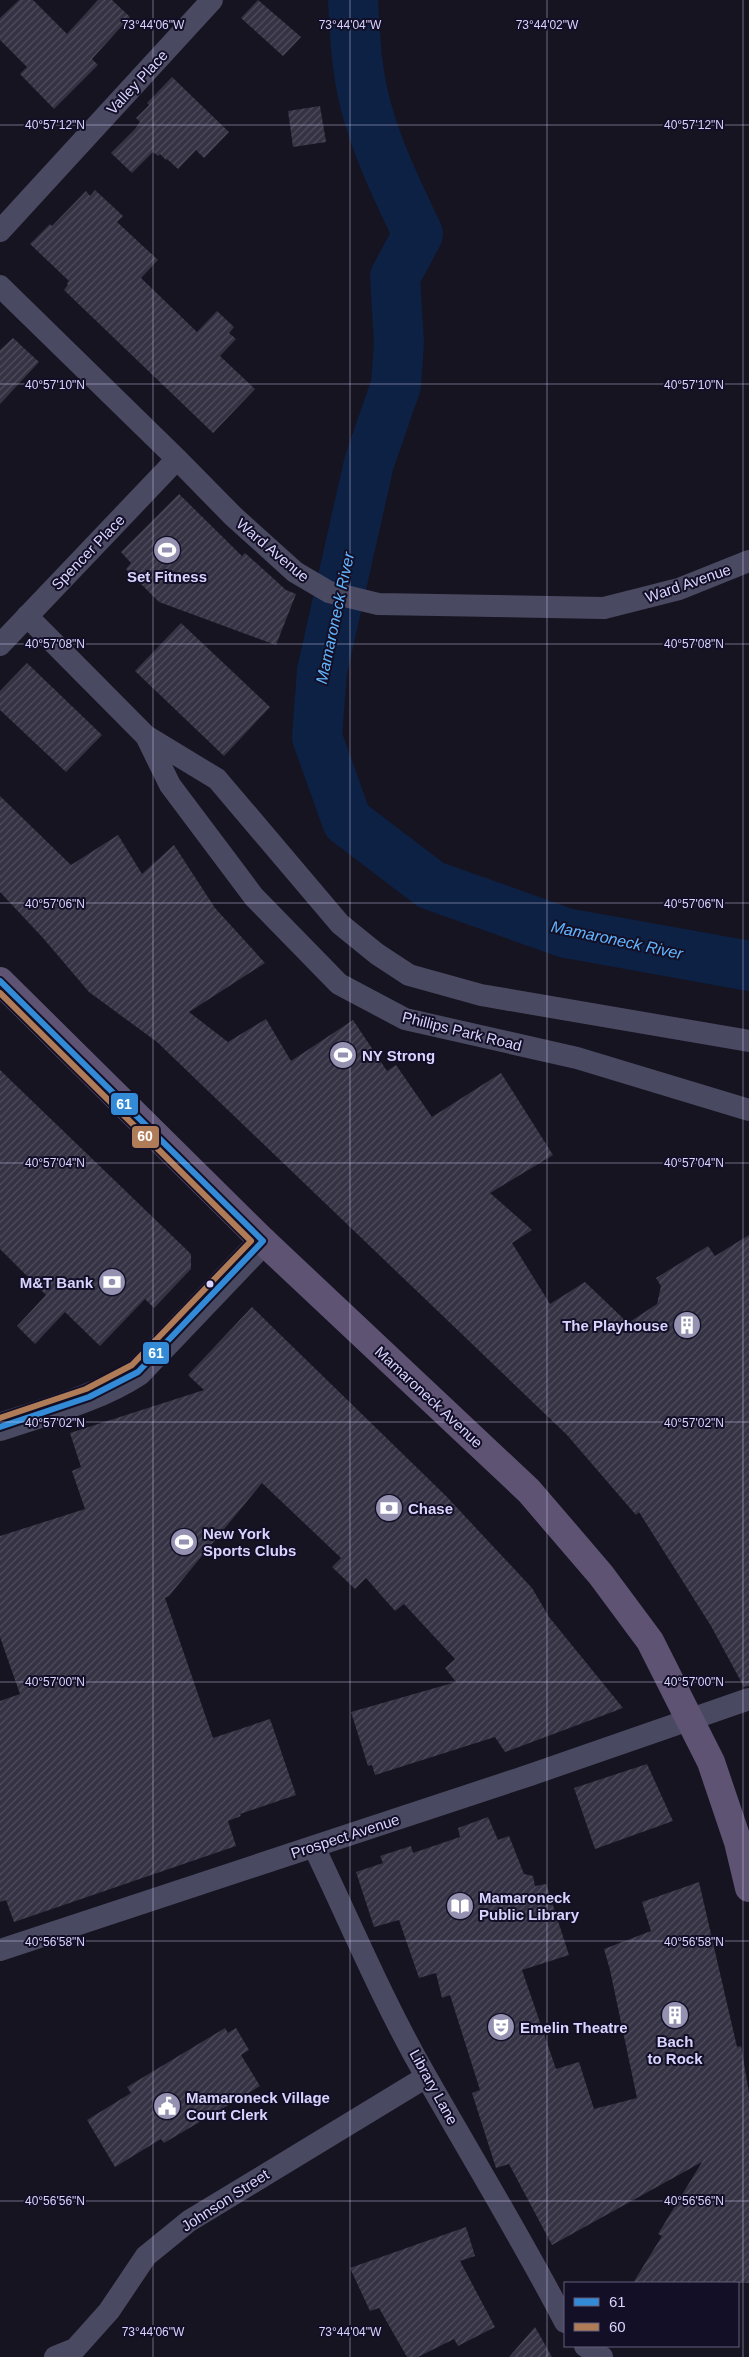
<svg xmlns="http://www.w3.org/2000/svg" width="749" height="2357" viewBox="0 0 749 2357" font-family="Arial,sans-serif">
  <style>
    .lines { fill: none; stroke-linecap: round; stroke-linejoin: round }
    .river { stroke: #0d2144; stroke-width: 50 }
    .building { fill: url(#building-hatch) }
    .minor { stroke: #4a4962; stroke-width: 22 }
    .tertiary { stroke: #4a4962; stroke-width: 28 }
    .primary { stroke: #5e5373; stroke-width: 28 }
    .bus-1-casing { stroke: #130f26; stroke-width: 10 }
    .bus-2-casing { stroke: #130f26; stroke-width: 10 }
    .bus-1 { stroke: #338bd7; stroke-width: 6 }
    .bus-2 { stroke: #b07c57; stroke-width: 6 }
    .ticks { fill: none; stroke: #d9d4ff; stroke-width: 1; stroke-opacity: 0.45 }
    .bus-dot { fill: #d9d4ff; stroke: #130f26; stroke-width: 2 }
    .labels { text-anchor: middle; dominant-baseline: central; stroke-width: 4; stroke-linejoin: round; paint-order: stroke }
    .street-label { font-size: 15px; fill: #d9d4ff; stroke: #130f26 }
    .poi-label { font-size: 15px; font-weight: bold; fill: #d9d4ff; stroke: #130f26; text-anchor: start }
    .water-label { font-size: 16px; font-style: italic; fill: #62b6ff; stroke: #130f26 }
    .ticks-label { font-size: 12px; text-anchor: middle; fill: #d9d4ff; stroke: #130f26; stroke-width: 4; stroke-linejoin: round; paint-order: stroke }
    .line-badge { stroke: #130f26; stroke-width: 2 }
    .badge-label { font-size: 14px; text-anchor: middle; font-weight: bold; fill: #fff }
  </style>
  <defs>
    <pattern id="building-hatch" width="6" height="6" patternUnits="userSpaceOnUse" patternTransform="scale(1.25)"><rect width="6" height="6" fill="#343243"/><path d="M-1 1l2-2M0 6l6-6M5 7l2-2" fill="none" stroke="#514f5f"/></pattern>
  </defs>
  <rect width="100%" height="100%" fill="#161421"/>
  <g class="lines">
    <!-- river -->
    <path class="river" d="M353 0C355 39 357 80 369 117 381 158 400 196 418 234L395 277 399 343 396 385 369 463 322 671 317 737 347 821 431 885 566 933 749 966"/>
  </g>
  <!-- building -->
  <path class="building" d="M19 0H33L67 34 98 0H112L130 17 92 59 98 65 54 109 20 74 27 67 0 40V18Z
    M258 0 301 37 283 56 241 18Z
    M172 77 229 132 204 158 196 150 178 169 167 159 166 160 160 154 158 156 153 152 132 173 111 153 135 129 140 122 136 118 149 105 147 103Z
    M320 106 326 142 293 147 288 111Z
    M95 190 123 216 117 222 158 260 141 278 197 332 217 311 234 327 229 333 236 339 220 356 255 389 213 433 64 290 68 285 67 283 69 281 30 244 50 224 52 226 86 191 90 196Z
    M13 338 39 362 0 404V350Z
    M179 494 242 556 245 553 286 590 296 594 276 645 159 602 126 569 131 563 121 552Z
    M181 623 270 707 224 756 135 671Z
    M27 663 102 735 66 772 0 710V691Z
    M0 796 71 865 118 835 142 874 174 845 215 908 265 963 189 1012 228 1042 266 1019 291 1061 353 1020 387 1071 396 1065 432 1117 501 1073 553 1155 490 1193 532 1230 512 1243 550 1304 585 1282 628 1323 657 1304 661 1286 656 1278 708 1246 715 1256 749 1235V1686L744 1687 711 1626 639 1512 636 1515 567 1435 157 1042 89 992 43 938 0 892Z
    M0 1070 191 1254V1269L154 1308 145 1299 100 1346 65 1312 35 1344 17 1326 46 1295 0 1249Z
    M252 1307 446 1496 532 1588 549 1617 623 1708 505 1752 495 1737 375 1775 372 1765 368 1766 351 1712 456 1682 445 1668 455 1659 404 1604 395 1611 366 1578 355 1589 332 1567 341 1558 262 1483 169 1596 165 1598 213 1738 270 1719 296 1795 240 1814 241 1816 228 1821 236 1846 14 1922 6 1900 0 1902V1701L20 1694 0 1637V1536L85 1509 72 1471 81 1467 70 1433 204 1390 188 1375Z
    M647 1764 673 1821 595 1849 574 1788Z
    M488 1817 498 1840 509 1836 524 1874 533 1876 535 1886 546 1884 569 1955 522 1970 556 2069 579 2062 594 2109 637 2098 610 1970 604 1949 651 1931 642 1902 699 1882 737 2047 741 2046 749 2093V2283H633L662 2236 658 2234 702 2162 552 2245 509 2164 496 2168 472 2093 480 2090 450 1995 442 1998 436 1973 419 1978 399 1920 374 1927 356 1872 383 1863 380 1856 411 1846 413 1853 460 1837 458 1828Z
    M225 2028 228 2033 236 2028 249 2050 241 2055 260 2086 164 2143 161 2139 115 2167 87 2120 131 2093 127 2087Z
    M466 2227 475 2256 460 2261 495 2327 458 2346 454 2339 418 2357H407L379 2308 370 2311 350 2268Z
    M535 2327 552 2357H509Z"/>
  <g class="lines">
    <!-- minor -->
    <path class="minor" d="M0 231 212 0
      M0 286 177 459 233 516 295 572 329 592 378 604 604 608 679 589 749 561
      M27 616 146 736 217 779 340 924 377 954 409 975 481 995 749 1041
      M0 645 177 459
      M146 736 170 785 254 897 339 984 405 1019 577 1058 749 1110
      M314 1847C351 1924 384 2004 427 2078 473 2159 522 2239 565 2322
      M0 1950 530 1775 749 1699
      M585 2346 602 2357
      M55 2357 75 2349 109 2311 146 2256 189 2221 426 2077"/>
    <!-- tertiary -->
    <path class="tertiary" d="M0 1427C44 1412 99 1398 138 1372L263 1241"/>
    <!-- primary -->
    <path class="primary" d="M0 981 263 1241 529 1491 601 1575 650 1641 711 1762 738 1842 749 1888"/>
    <!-- bus-1 casing -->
    <g class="bus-1-casing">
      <path id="bus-1" d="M0 981 263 1241 138 1372 89 1397 0 1427"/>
    </g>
    <!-- bus-2 casing -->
    <g class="bus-2-casing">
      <path id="bus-2" d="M0 993 251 1241 132 1365 86 1389 0 1418"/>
    </g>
    <!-- bus-1 -->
    <use href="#bus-1" class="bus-1"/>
    <!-- bus-2 -->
    <use href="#bus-2" class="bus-2"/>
  </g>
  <!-- ticks -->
  <path class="ticks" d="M153 0V2357M350 0V2357M547 0V2357M743 0V2357M0 125H749M0 384H749M0 644H749M0 903H749M0 1163H749M0 1422H749M0 1682H749M0 1941H749M0 2201H749"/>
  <!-- icons -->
  <defs>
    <g id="stadium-disc" transform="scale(1.4375)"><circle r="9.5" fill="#9591b1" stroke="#130f26"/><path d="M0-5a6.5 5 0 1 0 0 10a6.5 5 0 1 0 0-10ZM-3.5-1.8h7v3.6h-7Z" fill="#fff"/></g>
    <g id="bank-disc" transform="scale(1.4375)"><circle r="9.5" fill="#9591b1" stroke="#130f26"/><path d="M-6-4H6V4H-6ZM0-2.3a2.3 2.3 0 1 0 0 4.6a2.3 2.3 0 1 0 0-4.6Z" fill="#fff"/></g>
    <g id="building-disc" transform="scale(1.4375)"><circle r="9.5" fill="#9591b1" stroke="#130f26"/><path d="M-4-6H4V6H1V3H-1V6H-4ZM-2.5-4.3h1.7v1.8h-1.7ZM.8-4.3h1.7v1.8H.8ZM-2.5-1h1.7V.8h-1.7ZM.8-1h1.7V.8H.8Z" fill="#fff"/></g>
    <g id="library-disc" transform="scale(1.4375)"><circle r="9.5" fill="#9591b1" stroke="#130f26"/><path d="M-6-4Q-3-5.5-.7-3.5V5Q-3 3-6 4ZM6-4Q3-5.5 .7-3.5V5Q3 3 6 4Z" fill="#fff"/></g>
    <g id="theatre-disc" transform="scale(1.4375)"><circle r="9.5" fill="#9591b1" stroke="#130f26"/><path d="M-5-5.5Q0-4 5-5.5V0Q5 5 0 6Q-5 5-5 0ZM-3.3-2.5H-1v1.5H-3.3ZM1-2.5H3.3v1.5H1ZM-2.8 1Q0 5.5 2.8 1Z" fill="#fff"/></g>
    <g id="civic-disc" transform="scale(1.4375)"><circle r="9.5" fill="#9591b1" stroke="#130f26"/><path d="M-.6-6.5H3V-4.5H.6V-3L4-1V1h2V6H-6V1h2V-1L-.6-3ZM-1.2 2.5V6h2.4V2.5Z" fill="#fff"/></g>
  </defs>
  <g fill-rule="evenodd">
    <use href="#stadium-disc" x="167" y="550"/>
    <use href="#stadium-disc" x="343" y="1055"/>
    <use href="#bank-disc" x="112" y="1282"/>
    <use href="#building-disc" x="687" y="1325"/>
    <use href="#bank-disc" x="389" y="1508"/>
    <use href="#stadium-disc" x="184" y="1542"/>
    <use href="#library-disc" x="460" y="1906"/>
    <use href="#building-disc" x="675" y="2015"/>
    <use href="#theatre-disc" x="501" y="2027"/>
    <use href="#civic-disc" x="167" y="2106"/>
  </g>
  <!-- markers -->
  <circle class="bus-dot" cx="210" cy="1284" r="4.5"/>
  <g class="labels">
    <!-- street labels -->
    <g class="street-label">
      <text transform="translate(137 82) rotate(-47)">Valley Place</text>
      <text transform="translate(273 550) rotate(40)">Ward Avenue</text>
      <text transform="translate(88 552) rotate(-46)">Spencer Place</text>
      <text transform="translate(688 583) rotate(-19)">Ward Avenue</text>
      <text transform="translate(462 1031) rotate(14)">Phillips Park Road</text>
      <text transform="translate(429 1397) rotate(43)">Mamaroneck Avenue</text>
      <text transform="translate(345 1836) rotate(-18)">Prospect Avenue</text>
      <text transform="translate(434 2087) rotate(61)">Library Lane</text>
      <text transform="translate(225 2200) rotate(-33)">Johnson Street</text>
    </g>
    <!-- poi labels -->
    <g class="poi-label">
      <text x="167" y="576" text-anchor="middle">Set Fitness</text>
      <text x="362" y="1055">NY Strong</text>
      <text x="93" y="1282" text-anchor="end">M&amp;T Bank</text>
      <text x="668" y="1325" text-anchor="end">The Playhouse</text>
      <text x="408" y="1508">Chase</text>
      <text x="203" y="1533">New York<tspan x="203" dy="17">Sports Clubs</tspan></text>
      <text x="479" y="1897">Mamaroneck<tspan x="479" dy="17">Public Library</tspan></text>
      <text x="520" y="2027">Emelin Theatre</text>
      <text x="675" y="2041" text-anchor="middle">Bach<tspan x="675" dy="17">to Rock</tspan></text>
      <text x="186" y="2097">Mamaroneck Village<tspan x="186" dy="17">Court Clerk</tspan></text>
    </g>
    <!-- water labels -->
    <g class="water-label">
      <text transform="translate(335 618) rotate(-78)">Mamaroneck River</text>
      <text transform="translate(617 940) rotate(12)">Mamaroneck River</text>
    </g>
  </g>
  <g class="ticks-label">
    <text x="153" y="29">73°44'06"W</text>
    <text x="350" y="29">73°44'04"W</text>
    <text x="547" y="29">73°44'02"W</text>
    <text x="55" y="129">40°57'12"N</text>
    <text x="694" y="129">40°57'12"N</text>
    <text x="55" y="389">40°57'10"N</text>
    <text x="694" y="389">40°57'10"N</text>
    <text x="55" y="648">40°57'08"N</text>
    <text x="694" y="648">40°57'08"N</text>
    <text x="55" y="908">40°57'06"N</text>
    <text x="694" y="908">40°57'06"N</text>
    <text x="55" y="1167">40°57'04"N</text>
    <text x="694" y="1167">40°57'04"N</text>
    <text x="55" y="1427">40°57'02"N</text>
    <text x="694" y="1427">40°57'02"N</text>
    <text x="55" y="1686">40°57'00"N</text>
    <text x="694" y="1686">40°57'00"N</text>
    <text x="55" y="1946">40°56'58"N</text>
    <text x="694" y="1946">40°56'58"N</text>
    <text x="55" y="2205">40°56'56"N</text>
    <text x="694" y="2205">40°56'56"N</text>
    <text x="153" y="2336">73°44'06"W</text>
    <text x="350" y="2336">73°44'04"W</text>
  </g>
  <g class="line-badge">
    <rect x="110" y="1092" width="29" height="24" rx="5" fill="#338bd7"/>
    <rect x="131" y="1125" width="29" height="24" rx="5" fill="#b07c57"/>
    <rect x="142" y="1341" width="28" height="24" rx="5" fill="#338bd7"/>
  </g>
  <g class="badge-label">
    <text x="124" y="1109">61</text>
    <text x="145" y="1141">60</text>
    <text x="156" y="1358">61</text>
  </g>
  <!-- legend -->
  <rect x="564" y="2282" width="175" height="65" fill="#130f26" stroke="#625e7d"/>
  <rect x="574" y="2298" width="25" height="8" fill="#338bd7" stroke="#625e7d"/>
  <text x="609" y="2307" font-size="15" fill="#d9d4ff">61</text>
  <rect x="574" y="2323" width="25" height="8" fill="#b07c57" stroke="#625e7d"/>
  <text x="609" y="2332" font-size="15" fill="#d9d4ff">60</text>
</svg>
